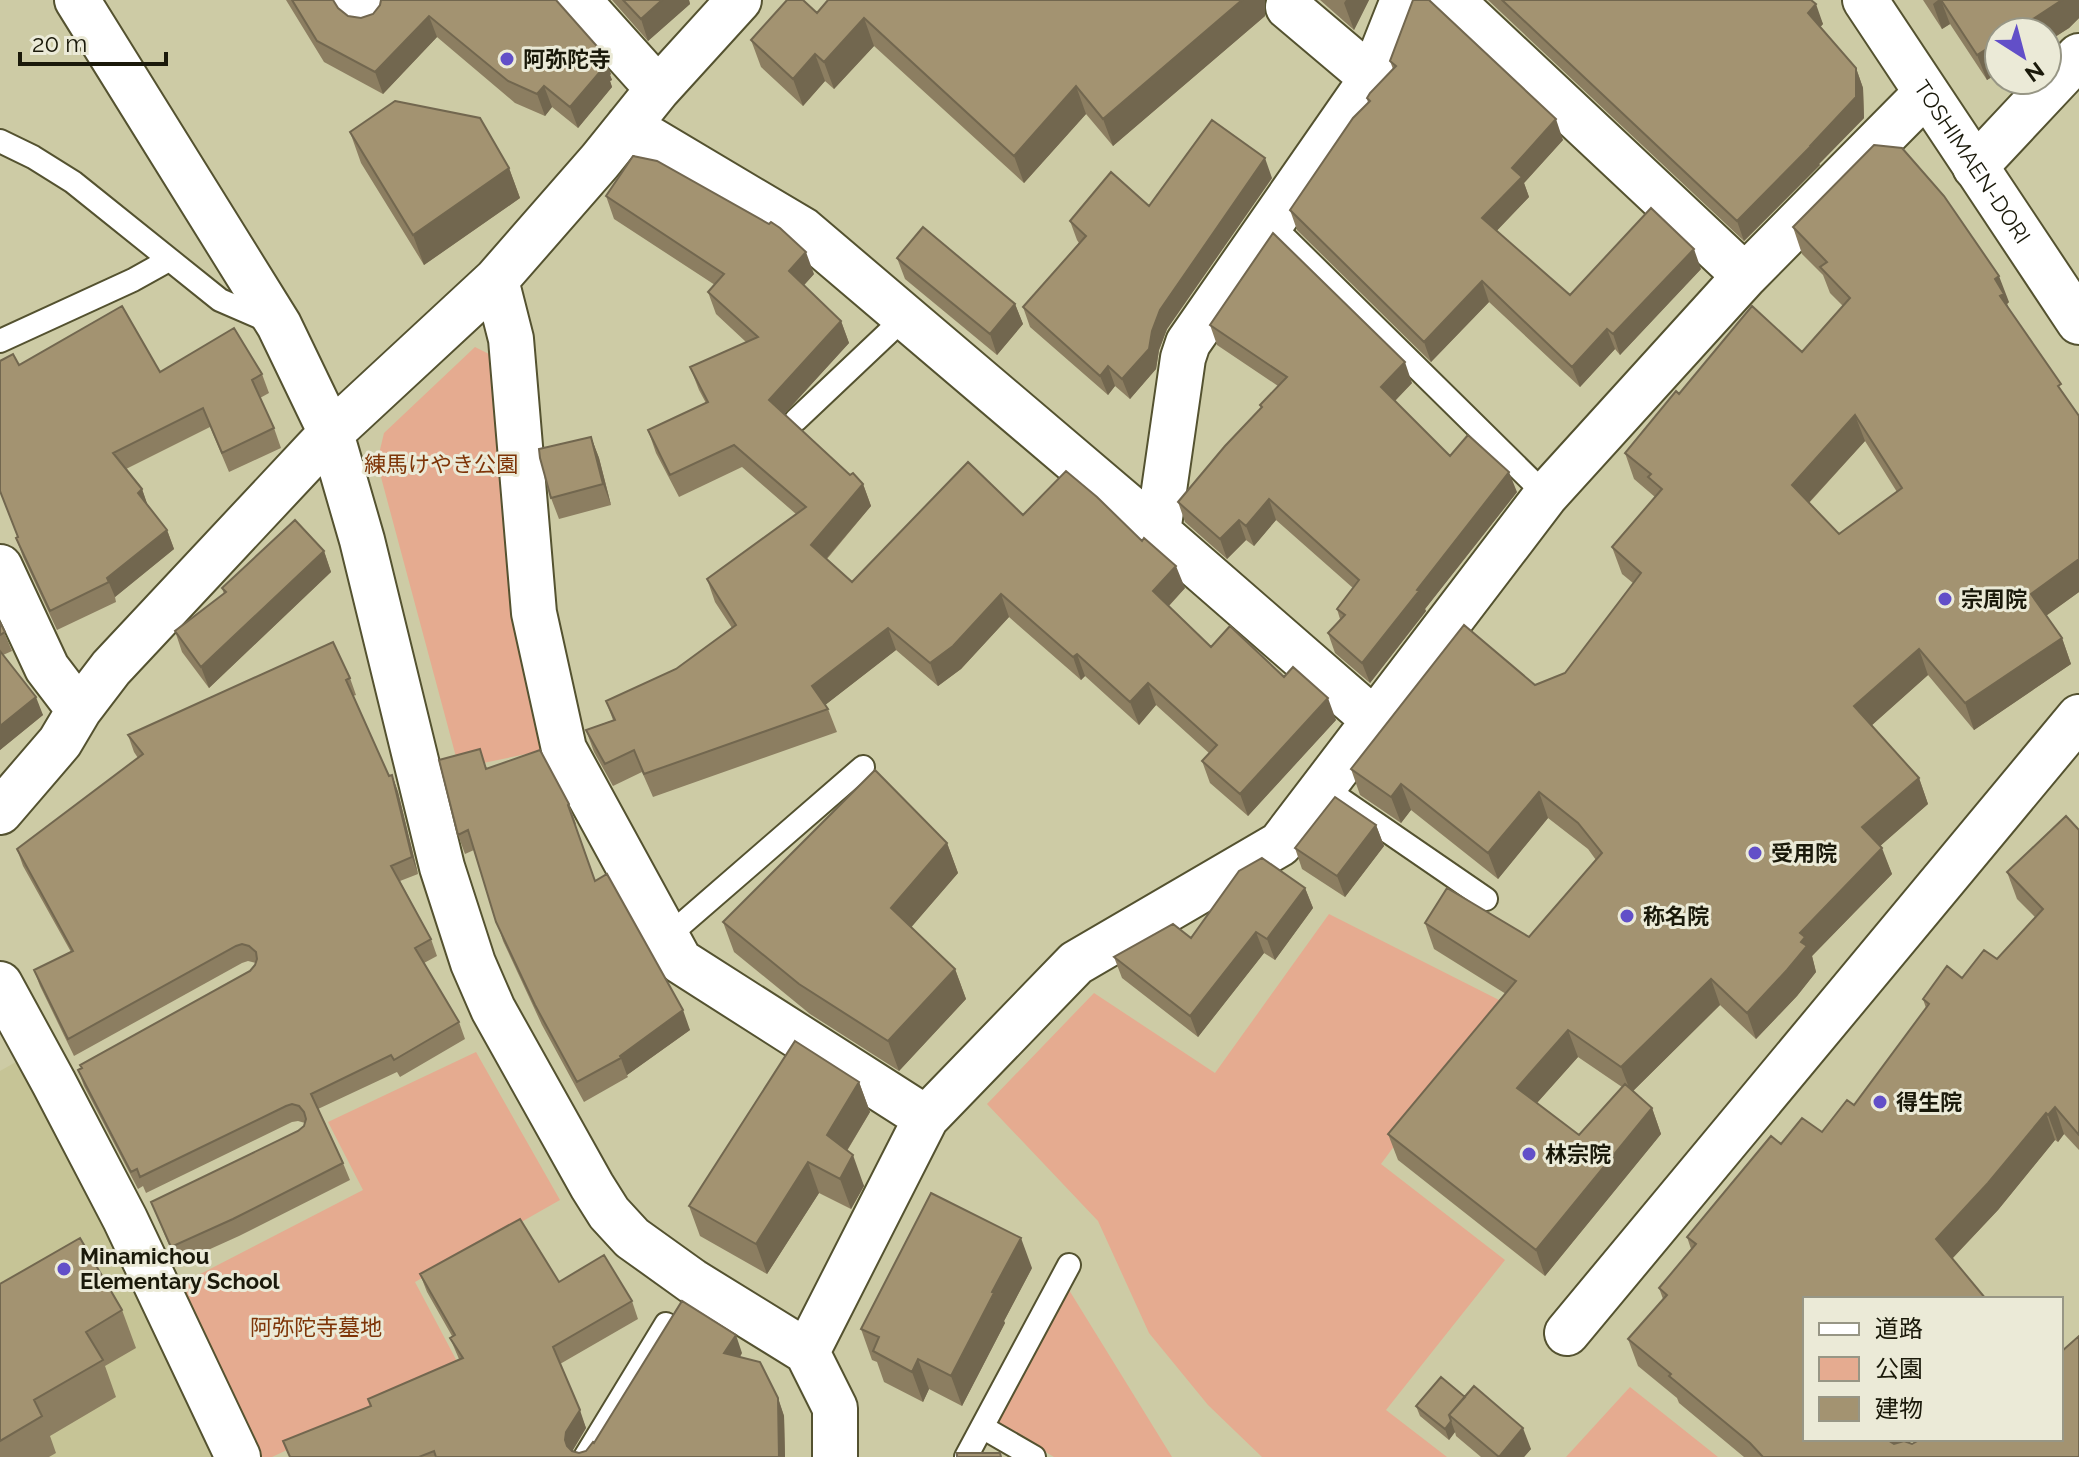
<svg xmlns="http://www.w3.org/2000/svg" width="2079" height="1457" viewBox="0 0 2079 1457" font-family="Raleway,'Noto Sans JP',sans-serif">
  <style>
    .built { fill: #c6c496 }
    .green { fill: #e5ab90 }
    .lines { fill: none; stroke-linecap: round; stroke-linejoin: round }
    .service-casing { stroke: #545230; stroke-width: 26 }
    .minor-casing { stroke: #545230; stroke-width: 48 }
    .tertiary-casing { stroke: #545230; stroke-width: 48 }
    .service { stroke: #fff; stroke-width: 22 }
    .minor { stroke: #fff; stroke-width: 44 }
    .tertiary { stroke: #fff; stroke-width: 44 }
    .wall { fill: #8c7e61; fill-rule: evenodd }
    .shaded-wall { fill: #72674f }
    .building { fill: #a39371; stroke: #72674f; stroke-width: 2; fill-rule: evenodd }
    .poi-dot { fill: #624fc8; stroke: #ebead7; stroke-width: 3 }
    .labels { text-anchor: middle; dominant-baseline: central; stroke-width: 6; stroke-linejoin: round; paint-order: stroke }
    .poi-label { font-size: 22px; font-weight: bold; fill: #1a190a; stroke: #ebead7; text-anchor: start }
    .street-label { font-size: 22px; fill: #1a190a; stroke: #ebead7 }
    .park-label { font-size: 22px; fill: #7e3407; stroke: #ebead7 }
  </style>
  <rect width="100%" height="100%" fill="#cdcba5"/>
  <!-- built -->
  <path class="built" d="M23 1058 220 1457H0V1071Z"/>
  <!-- green -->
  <path class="green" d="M475 347 489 354 517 591 546 750 459 768 378 466 379 454 384 433Z
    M1329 914 1501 1001 1381 1164 1505 1260 1386 1410 1447 1457H1262L1208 1405 1149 1333 1098 1221 987 1104 1094 993 1215 1073Z
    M476 1052 560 1200 415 1282 461 1369 272 1457H258L179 1285 363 1190 328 1122Z
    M1069 1290 1172 1457H1054L993 1421Z
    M1630 1387 1718 1457H1566Z"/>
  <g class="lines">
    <!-- service casing -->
    <g class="service-casing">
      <path id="service" d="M0 141 33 157 73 182 220 300 271 322
        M1271 224 1546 495
        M0 341 133 280 169 260
        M796 420 905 317
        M1323 787 1486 899
        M667 937 863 767
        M982 1427 1034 1457
        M585 1457 666 1324
        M966 1457 1069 1265"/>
    </g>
    <!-- minor casing -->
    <g class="minor-casing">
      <path id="minor" d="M77 0 279 325 331 433 362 540 442 867 473 963 493 1009 592 1186 609 1213 632 1238 692 1281 807 1352 835 1408V1457
        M356 0 366 15
        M578 0 658 89
        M1451 0 1745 276
        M1288 7 1372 78
        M628 126 803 230 1158 532 1374 720
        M1975 167 2079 56
        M496 280 511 339 534 613 564 749 680 961 926 1118
        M1158 532 1183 358 1188 343 1372 78 1403 0
        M0 567 47 668 79 710
        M0 812 60 742 79 710 111 668 331 433 496 280 600 161 658 89 739 0
        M0 984 54 1083 125 1219 238 1457
        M1567 1333 2079 717
        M807 1352 926 1118 1076 963 1280 844 1546 495 1745 276 1926 93"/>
    </g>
    <!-- tertiary casing -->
    <g class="tertiary-casing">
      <g id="tertiary">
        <path id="s1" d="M1865 0 2079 322"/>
      </g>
    </g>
    <!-- service -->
    <use href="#service" class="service"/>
    <!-- minor -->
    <use href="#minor" class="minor"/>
    <!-- tertiary -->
    <use href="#tertiary" class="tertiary"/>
  </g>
  <!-- wall -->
  <path class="wall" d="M286 0H333L338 8 348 16 361 18 373 14 380 5 381 0 611 74 610 75 612 80 610 81 612 87 578 128 552 107 545 116 515 103 437 37 383 94 324 62Z
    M612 0H689L690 4 648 41Z
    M1320 0H1369L1354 30Z
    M1488 0H1811L1823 24 1820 27 1856 68 1863 88 1864 118 1819 164 1820 165 1744 241Z
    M1923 0H2079V18L2069 28 2047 42V32L1987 80 1950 24 1942 29Z
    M1264 2 1265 16 1113 146 1086 114 1024 183 874 46 834 89 825 81 803 106 761 67 751 40 817 13Z
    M1390 61 1563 140 1524 183 1529 197 1496 231 1570 295 1701 269 1620 355 1615 349 1580 387 1489 302 1431 362 1297 230 1290 210 1368 103 1367 98 1393 69Z
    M350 132 509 168 520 198 424 265 361 163Z
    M1272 178 1167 329 1159 350 1156 369 1130 399 1115 386 1108 395 1030 327 1023 307 1079 243 1077 240 1070 221 1149 206Z
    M606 196 814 274 804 285 841 321 849 343 784 414 850 475 863 484 871 506 827 559 852 582 1023 515 1185 588 1169 606 1211 647 1284 677 1336 720 1248 816 1210 783 1202 761 1209 753 1156 705 1139 725 1085 676 1081 680 1009 617 961 669 938 686 896 650 825 705 828 709 837 732 653 797 642 772 613 786 594 752 586 730 613 720 606 701 676 669 732 628 715 602 707 579 796 514 742 467 679 497 656 453 648 430 706 403 699 390 690 367 746 342 716 314 708 292 715 285 614 219Z
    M1793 227 2009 302 2007 304 2010 310 2065 396 2079 416V592L2046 616 2062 638 2071 664 1974 730 1928 675 1871 726 1919 778 1928 804 1880 846 1892 874 1812 956 1816 972 1797 996 1756 1039 1720 1005 1633 1091 1652 1108 1661 1134 1545 1276 1398 1160 1388 1134 1506 994 1434 949 1425 923 1529 937 1596 860 1588 849 1548 818 1498 879 1411 810 1401 823 1360 795 1351 769 1535 685 1565 673 1633 583 1622 574 1612 547 1655 497 1634 479 1625 453 1679 394 1802 352 1843 306 1830 293 1823 275 1802 254ZM1865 441 1897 492 1839 534 1809 503ZM1578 1057 1622 1087 1579 1135 1537 1103Z
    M897 258 1015 304 1023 324 997 355 905 279Z
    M1210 325 1412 383 1395 401 1450 456 1517 492 1425 609 1426 611 1370 683 1335 653 1328 633 1340 619 1337 609 1353 588 1276 520 1254 546 1246 540 1227 559 1185 522 1178 502 1261 408 1260 405 1278 386 1217 345Z
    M19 365 160 372 262 374 269 393 260 398 274 428 281 448 229 472 210 427 126 469 142 489 147 504 167 530 174 549 115 597 116 602 57 630 23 557 16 538 17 537Z
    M591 437 599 458 611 505 559 519 551 498Z
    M324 551 331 572 209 688 182 652 175 631 224 594 222 588Z
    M0 622 12 651 3 655 43 715 0 750Z
    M350 678 356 695 353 696 389 776 392 775 398 792 418 874 400 881 431 939 437 956 424 963 459 1022 465 1039 400 1077 397 1072 318 1109 343 1163 350 1180 239 1236 177 1264 151 1202 298 1131 304 1126 305 1123 298 1121 292 1122 146 1193 143 1186 138 1189 84 1086 78 1070 250 971 256 963 248 961 242 963 74 1056 40 986 34 970 71 952 23 866 17 849 138 758 134 752 128 735Z
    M487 769 569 804 576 824H575L595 881 690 1030 627 1075 628 1077 584 1102 542 1025 503 941 474 850 465 854 458 835Z
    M1376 825 1384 846 1345 897 1302 869 1295 848Z
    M2079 830V1150L2064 1134 2058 1142 2055 1140 1998 1210 1952 1259 1805 1439H1903L1901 1442 1912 1444 2079 1457H1744L1679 1403 1677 1398 1638 1366 1628 1339 1663 1299 1659 1288 1691 1249 1687 1237 1781 1144 1822 1132 1854 1105 1926 1008 1923 999 1997 959 2035 917 2017 899 2007 872Z
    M947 843 958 873 911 927 955 969 966 999 899 1071 810 1014 734 952 723 922Z
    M1305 888 1313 908 1275 960 1264 953 1198 1037 1122 978 1114 957 1191 938Z
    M859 1082 870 1112 847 1151 864 1186 851 1209 819 1193 767 1274 700 1236 689 1206Z
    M1032 1268 1004 1321 1005 1323 962 1406 929 1389 923 1402 884 1382 877 1362 872 1360 861 1329Z
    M420 1274 559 1282 632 1301 638 1319 560 1364 586 1428 572 1451 579 1453 586 1451 594 1443 742 1353 740 1357 778 1398 784 1416 785 1457H289L371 1406 459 1359 450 1338 452 1336 427 1292Z
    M0 1284 122 1310 136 1348 105 1366 116 1397 50 1436 56 1453 49 1457H0Z
    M1465 1397 1531 1449 1524 1457H1481L1456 1436 1455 1432 1449 1440 1420 1416 1416 1406Z"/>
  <!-- shaded-wall -->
  <path class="shaded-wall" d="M662 0H689L690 4 648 41 641 19Z
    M1242 0H1265V16L1113 146 1103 119Z
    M1346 0H1369L1354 30 1344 3Z
    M1938 0H1941L1950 24 1942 29 1933 4Z
    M2062 0H2079V18L2069 28 2047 42V32H2013Z
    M1816 4 1823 24 1815 33 1808 13Z
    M429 16 437 37 383 94 375 72Z
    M864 18 874 46 834 89 824 62Z
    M1999 41V73L1987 80 1977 55Z
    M603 53 611 74 610 75 612 80 610 81 612 87 578 128 570 107 600 55Z
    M815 54 825 81 803 106 793 79Z
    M1856 68 1863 88 1864 118 1819 164 1820 165 1744 241 1737 221 1811 145Z
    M544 86 552 107 545 116 537 94Z
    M1076 86 1086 114 1024 183 1014 156Z
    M1556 119 1563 140 1524 183 1529 197 1489 239 1482 218 1512 168Z
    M1265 158 1272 178 1167 329 1159 350 1156 369 1130 399 1122 379 1152 331 1160 310Z
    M509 168 520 198 424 265 413 235Z
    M1694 249 1701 269 1620 355 1613 334Z
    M806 252 814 274 797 293 789 271Z
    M1999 276 2009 302 2007 304 2013 320 2000 296 1995 279Z
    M1482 281 1489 302 1431 362 1424 342Z
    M1015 304 1023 324 997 355 990 334Z
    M841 321 849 343 777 422 769 400Z
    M1607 329 1615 349 1580 387 1572 367Z
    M1405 362 1412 383 1388 408 1381 387Z
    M1108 366 1115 386 1108 395 1100 376Z
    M1855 415 1865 441 1801 511 1792 485Z
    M591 437 599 458 611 505 603 484Z
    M1509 472 1517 492 1425 609 1426 611 1370 683 1362 663 1417 590Z
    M863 484 871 506 819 567 811 545Z
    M142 489 149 509 138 493Z
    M1269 499 1276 520 1254 546 1246 526Z
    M1239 520 1246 540 1227 559 1220 539Z
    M167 530 174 549 115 597 107 578Z
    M324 551 331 572 209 688 201 667Z
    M2079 559V592L2040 620 2031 594Z
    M1176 566 1185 588 1162 613 1153 591Z
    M1001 594 1009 617 961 669 938 686 930 663Z
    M888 628 896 650 820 709 812 686Z
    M2062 638 2071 664 1974 730 1965 703Z
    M1919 649 1928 675 1863 733 1854 706Z
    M1077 654 1085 676 1081 680 1073 657Z
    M1148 683 1156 705 1139 725 1130 702Z
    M36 697 43 715 0 750V726Z
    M1328 698 1336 720 1248 816 1240 794Z
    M392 775 398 792 418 874 412 857Z
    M1919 778 1928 804 1871 854 1862 827Z
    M1401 784 1411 810 1401 823 1391 797Z
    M1539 792 1548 818 1498 879 1488 853Z
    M1376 825 1384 846 1345 897 1337 876Z
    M947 843 958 873 902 938 891 908Z
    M1882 848 1892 874 1812 956 1816 972 1797 996 1756 1039 1747 1013 1800 933Z
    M1305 888 1313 908 1275 960 1267 939Z
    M1256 932 1264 953 1198 1037 1190 1016Z
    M955 969 966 999 899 1071 888 1041Z
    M1711 979 1720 1005 1631 1093 1621 1067Z
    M683 1010 690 1030 627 1075 620 1056Z
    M1568 1030 1578 1057 1527 1114 1517 1088Z
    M859 1082 870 1112 838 1165 827 1135Z
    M2055 1107 2064 1134 2058 1142 2048 1115Z
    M1652 1108 1661 1134 1545 1276 1536 1250Z
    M2046 1113 2055 1140 1998 1210 1945 1266 1936 1239Z
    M853 1155 864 1186 851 1209 840 1179Z
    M808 1162 819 1193 767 1274 756 1244Z
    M1021 1238 1032 1268 1004 1321 1005 1323 962 1406 951 1376 992 1292Z
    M736 1335 742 1353 731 1371 724 1353Z
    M918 1359 929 1389 923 1402 912 1372Z
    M778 1398 784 1416 785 1457H779Z
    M580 1410 586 1428 573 1450 571 1457 565 1440 566 1432Z
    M1451 1421 1455 1432 1449 1440 1445 1429Z
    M1523 1428 1531 1449 1524 1457H1499Z
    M1885 1439H1903L1893 1453Z"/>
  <!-- building -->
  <path class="building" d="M292 0H333L338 8 348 16 361 18 373 14 380 5 381 0H556L603 53 600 55 604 58 600 62 605 66 570 107 544 86 537 94 508 81 429 16 375 72 317 41Z
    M623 0H662L641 19Z
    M787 0H803L817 13 828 0H1242L1103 119 1076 86 1014 156 864 18 824 62 815 54 793 79 751 40Z
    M1413 0H1429L1556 119 1512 168 1522 177 1482 218 1570 295 1651 208 1694 249 1613 334 1607 329 1572 367 1482 281 1424 342 1290 210 1353 118 1370 101 1367 98 1370 93 1396 66 1390 61Z
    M1502 0H1811L1816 4 1808 13 1856 68V97L1811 145H1812L1737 221Z
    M1941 0H2062L2013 32H1999V41L1977 55Z
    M395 101 480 118 509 168 413 235 350 132Z
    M1212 120 1265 158 1160 310 1152 331 1149 349 1122 379 1108 366 1100 376 1023 307 1086 236 1070 221 1111 172 1149 206Z
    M1874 145 1902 148 1944 196 1999 276 1995 279 2004 294 2000 296 2061 384 2058 386 2079 416V559L2031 594 2062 638 1965 703 1919 649 1854 706 1919 778 1862 827 1882 848 1800 933 1805 937 1801 942 1807 946 1787 970 1747 1013 1711 979 1621 1067 1568 1030 1517 1088 1579 1135 1625 1084 1652 1108 1536 1250 1388 1134 1516 981 1425 923 1447 888 1529 937 1602 853 1578 823 1539 792 1488 853 1401 784 1391 797 1351 769 1464 625 1535 685 1565 673 1641 573 1612 547 1662 489 1648 477 1651 474 1625 453 1676 391 1679 394 1752 306 1802 352 1850 298 1820 267 1827 262 1793 227ZM1855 415 1902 488 1839 534 1792 485Z
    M633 156 657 161 769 224 771 222 780 228 806 252 789 271 841 321 769 400 850 475 853 473 863 484 811 545 852 582 968 462 1023 515 1066 471 1097 497 1142 541 1144 538 1176 566 1153 591 1211 647 1230 626 1284 677 1293 667 1328 698 1240 794 1202 761 1217 745 1148 683 1130 702 1077 654 1073 657 1001 594 953 646 930 663 888 628 812 686 828 709 644 774 634 750 605 764 586 730 615 720 606 701 676 669 736 625 707 579 806 507 734 445 670 475 648 430 708 402 690 367 758 337 708 292 724 274 606 196Z
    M923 227 1015 304 990 334 897 258Z
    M1273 233 1405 362 1381 387 1450 456 1468 435 1509 472 1417 590 1419 591 1362 663 1328 633 1345 615 1337 609 1359 580 1269 499 1246 526 1239 520 1220 539 1178 502 1225 446 1262 407 1260 405 1287 377 1210 325Z
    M122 306 160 372 234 328 262 374 252 380 274 428 222 453 203 408 113 453 142 489 138 493 167 530 107 578 109 582 50 611 16 538 18 537 0 491V361L13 354 19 365Z
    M591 437 603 484 551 498 540 458 539 449Z
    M295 520 324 551 201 667 175 631 226 592 222 588Z
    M0 622 5 632 0 635Z
    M333 642 350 678 346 680 389 776 392 775 412 857 391 866 431 939 415 948 459 1022 394 1060 391 1055 311 1094 343 1163 233 1219 171 1247 151 1202 298 1131 304 1126 306 1119 304 1112 299 1106 292 1104 286 1106 140 1177 137 1169 131 1172 78 1070 82 1068 80 1065 250 971 255 965 257 959 256 952 249 946 242 944 236 946 68 1039 34 970 73 951 17 849 143 754 128 735Z
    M0 651 36 697 0 726Z
    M480 749 486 769 540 750 569 804 568 805 595 881 607 874 683 1010 620 1056 621 1058 577 1082 535 1005 496 922 468 830 458 835 439 760Z
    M875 770 947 843 891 908 955 969 888 1041 799 984 723 922Z
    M1335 797 1376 825 1337 876 1295 848Z
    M2066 816 2079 830V1135L2055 1107 2048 1115 2046 1113 1988 1183 1936 1239 1986 1299H1805V1439H1886L1894 1444 1904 1441 1912 1444 1921 1439H2061V1352L2079 1336V1457H1763L1750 1443 1669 1376 1671 1374 1628 1339 1667 1295 1659 1288 1696 1244 1687 1237 1771 1136 1781 1144 1802 1118 1822 1132 1847 1100 1854 1105 1929 1004 1923 999 1947 966 1962 978 1984 950 1997 959 2043 909 2007 872Z
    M1262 858 1305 888 1267 939 1256 932 1190 1016 1114 957 1173 924 1191 938 1239 871Z
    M795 1041 859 1082 827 1135 853 1155 840 1179 808 1162 756 1244 689 1206Z
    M931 1193 1021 1238 992 1292 994 1293 951 1376 918 1359 912 1372 873 1351 879 1337 861 1329Z
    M520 1219 559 1282 604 1255 632 1301 553 1347 580 1410 566 1432 565 1440 567 1446 572 1451 579 1453 586 1451 593 1442 594 1443 682 1301 736 1335 724 1353 760 1362 778 1398 779 1457H436L434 1451 419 1457H290L283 1441 371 1406 368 1399 463 1358 450 1338 455 1335 420 1274Z
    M80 1238 122 1310 86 1332 103 1360 34 1400 42 1416 0 1441V1284Z
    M1441 1377 1465 1397 1449 1415 1451 1421 1445 1429 1416 1406Z
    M1474 1386 1523 1428 1499 1457 1449 1415Z
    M957 1453H1000L1001 1457H957Z"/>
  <!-- markers -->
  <g class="poi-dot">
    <circle cx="507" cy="59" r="8"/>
    <circle cx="1945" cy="599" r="8"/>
    <circle cx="1755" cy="853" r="8"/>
    <circle cx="1627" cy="916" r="8"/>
    <circle cx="1880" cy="1102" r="8"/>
    <circle cx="1529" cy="1154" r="8"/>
    <circle cx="64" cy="1269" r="8"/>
  </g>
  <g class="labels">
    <!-- poi labels -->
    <g class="poi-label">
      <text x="523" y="59">阿弥陀寺</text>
      <text x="1961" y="599">宗周院</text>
      <text x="1771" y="853">受用院</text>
      <text x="1643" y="916">称名院</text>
      <text x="1896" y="1102">得生院</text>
      <text x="1545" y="1154">林宗院</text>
      <text x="80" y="1256">Minamichou<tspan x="80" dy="25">Elementary School</tspan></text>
    </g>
    <!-- street labels -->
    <g class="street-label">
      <text stroke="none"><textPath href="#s1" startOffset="194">TOSHIMAEN-DORI</textPath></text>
    </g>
    <!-- park labels -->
    <g class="park-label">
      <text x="441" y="464">練馬けやき公園</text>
      <text x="316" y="1327">阿弥陀寺墓地</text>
    </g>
  </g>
  <!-- legend -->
  <rect x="1803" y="1297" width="260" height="144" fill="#ebead7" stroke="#979685" stroke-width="2"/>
  <rect x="1819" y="1323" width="40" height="12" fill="#ffffff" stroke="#979685" stroke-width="2"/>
  <text x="1875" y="1337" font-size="24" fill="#1a190a">道路</text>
  <rect x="1819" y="1357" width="40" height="24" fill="#e5ab90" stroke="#979685" stroke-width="2"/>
  <text x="1875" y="1377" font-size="24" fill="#1a190a">公園</text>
  <rect x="1819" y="1397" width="40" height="24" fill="#a39371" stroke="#979685" stroke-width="2"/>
  <text x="1875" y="1417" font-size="24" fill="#1a190a">建物</text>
  <!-- north arrow -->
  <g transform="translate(2023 56) rotate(144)"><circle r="38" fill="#ebead7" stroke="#979685" stroke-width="2"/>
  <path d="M0-6L14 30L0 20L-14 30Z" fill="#624fc8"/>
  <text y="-12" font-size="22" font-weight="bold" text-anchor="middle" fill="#1a190a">N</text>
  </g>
  <!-- scale -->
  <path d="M20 52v12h146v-12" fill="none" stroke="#1a190a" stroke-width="4"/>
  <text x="32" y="52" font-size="24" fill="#1a190a" stroke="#ebead7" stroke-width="6" paint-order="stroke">20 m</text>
</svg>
